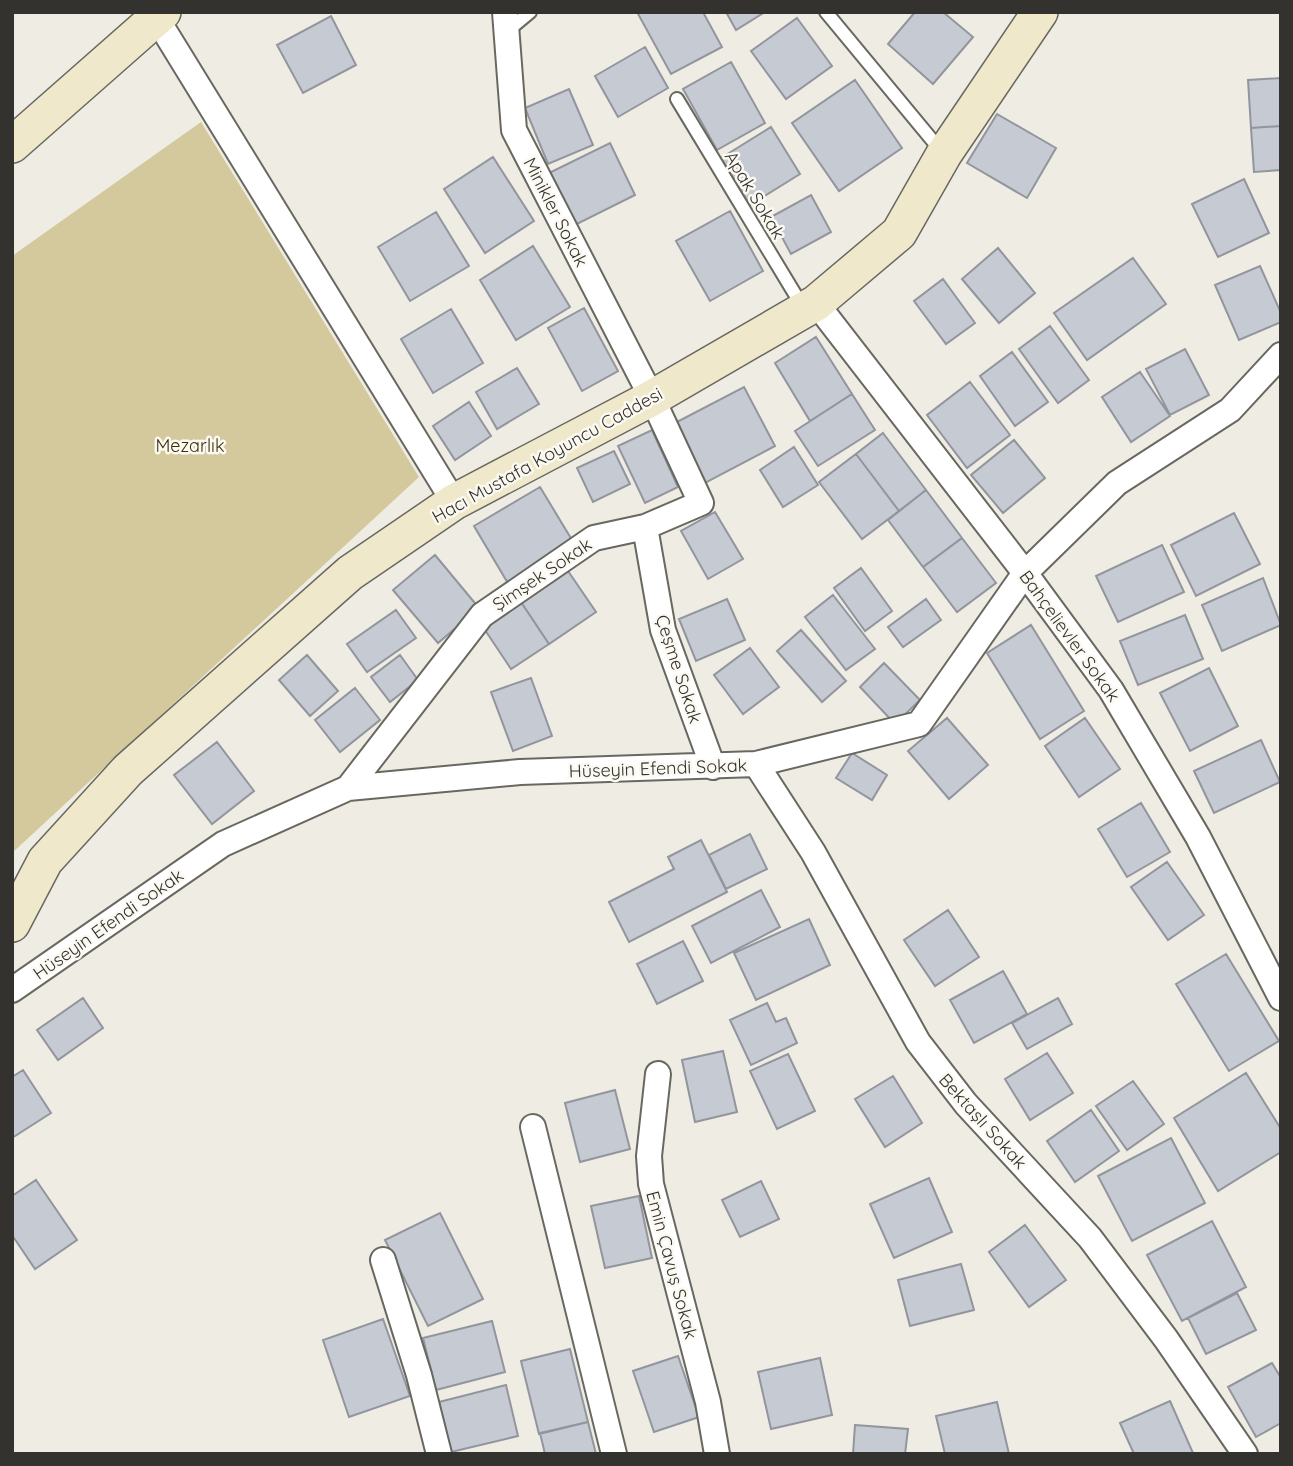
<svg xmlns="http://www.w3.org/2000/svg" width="1293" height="1466" viewBox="0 0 1293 1466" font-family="Quicksand,sans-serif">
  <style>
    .green { fill: #d3c99d }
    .building { fill: #c6cad2; stroke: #92959d; stroke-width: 2 }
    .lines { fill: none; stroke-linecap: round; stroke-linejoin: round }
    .lane-casing { stroke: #696860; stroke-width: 16 }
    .street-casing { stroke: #696860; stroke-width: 28 }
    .secondary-casing { stroke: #696860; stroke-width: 38 }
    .lane { stroke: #fff; stroke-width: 12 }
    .street { stroke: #fff; stroke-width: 24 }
    .secondary { stroke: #efe8cb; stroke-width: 35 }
    .labels { text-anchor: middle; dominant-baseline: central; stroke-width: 5; stroke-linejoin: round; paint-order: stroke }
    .street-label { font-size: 18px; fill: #33322f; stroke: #fbf9f1 }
    .park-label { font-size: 18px; fill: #393009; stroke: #fbf9f1 }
  </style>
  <rect width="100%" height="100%" fill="#eeece3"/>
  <!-- green -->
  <path class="green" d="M201 122 419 477 12 853V256Z"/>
  <!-- building -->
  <path class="building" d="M637 12H703L722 47 671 74Z
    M726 12H765L736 30Z
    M915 12H943L973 37 933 84 888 44Z
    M331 16 356 65 303 93 277 45Z
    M797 18 832 66 786 99 751 51Z
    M645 47 668 88 618 117 595 76Z
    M731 62 765 123 717 150 683 89Z
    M1281 78V126L1251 128 1248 80Z
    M855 80 902 148 839 191 792 123Z
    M569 89 593 145 548 164 525 108Z
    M997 114 1056 148 1027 198 967 163Z
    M1281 126V170L1254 172 1251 128Z
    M771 127 800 174 750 205 721 158Z
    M610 143 635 195 573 226 547 174Z
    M493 157 534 221 485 253 444 189Z
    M1244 179 1269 233 1218 257 1192 204Z
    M811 195 831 232 791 254 771 217Z
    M730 211 763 271 710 301 676 241Z
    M436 212 469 266 410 301 378 247Z
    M533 246 570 307 516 340 480 280Z
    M998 248 1035 293 999 323 962 279Z
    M1133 258 1166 304 1087 360 1054 313Z
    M1260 266 1281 313V322L1239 340 1215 285Z
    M943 279 975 323 946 344 914 301Z
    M584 308 618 371 582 391 548 328Z
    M451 309 483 363 433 393 401 339Z
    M1050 326 1089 380 1058 403 1019 349Z
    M816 337 852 394 810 421 775 363Z
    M1185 349 1209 395 1170 415 1146 369Z
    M1012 352 1048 402 1015 426 980 376Z
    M517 368 539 404 497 429 476 392Z
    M1140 372 1170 416 1131 442 1102 397Z
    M970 382 1010 435 967 468 927 415Z
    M744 387 775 446 705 483 675 423Z
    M852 394 875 430 818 466 795 431Z
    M469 402 491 436 455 460 433 426Z
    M652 430 678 487 645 503 618 446Z
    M883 433 926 490 899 511 856 454Z
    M1014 440 1045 478 1003 513 971 475Z
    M794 447 818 485 783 507 760 470Z
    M614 451 630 484 593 502 577 468Z
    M856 454 899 511 862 539 819 482Z
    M540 487 575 545 509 585 474 526Z
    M926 490 962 538 923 567 888 520Z
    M715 512 743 559 708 579 681 531Z
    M1234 513 1260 564 1196 596 1171 545Z
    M962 538 996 583 957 612 923 567Z
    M1162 545 1184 592 1118 622 1096 576Z
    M435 555 479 608 438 643 393 590Z
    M566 568 596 612 549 644 519 599Z
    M861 568 892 611 865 631 834 588Z
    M1263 578 1281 625 1222 651 1202 605Z
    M833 595 875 649 846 670 805 617Z
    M519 599 549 644 511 669 481 624Z
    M727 599 745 640 696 661 679 619Z
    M926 599 941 620 903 647 888 627Z
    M396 610 416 638 367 672 347 644Z
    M1185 615 1203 659 1138 685 1120 641Z
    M1031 625 1084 711 1040 739 987 653Z
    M801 630 846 681 822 702 777 651Z
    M750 648 779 687 743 714 714 675Z
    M307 655 338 691 310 716 279 680Z
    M400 655 418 680 390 702 371 677Z
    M884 663 920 700 895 724 860 687Z
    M1209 668 1238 726 1190 751 1160 693Z
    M531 678 552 736 513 751 491 692Z
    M355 688 380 720 340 752 315 720Z
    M947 718 988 765 949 799 908 751Z
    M1085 718 1120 769 1079 797 1045 746Z
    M1261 740 1280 782 1214 813 1194 771Z
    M217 742 254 791 212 824 174 775Z
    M852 753 887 775 872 800 836 778Z
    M1141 803 1170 852 1127 877 1098 829Z
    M750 834 767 869 726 889 709 855Z
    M701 840 727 892 629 942 609 902 674 869 668 857Z
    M1167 862 1204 915 1168 940 1131 887Z
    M761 890 780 927 711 963 692 926Z
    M948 910 979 957 935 986 904 940Z
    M809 919 830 965 756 1000 734 953Z
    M683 941 703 981 657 1004 637 964Z
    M1226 954 1279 1041 1229 1071 1176 984Z
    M1003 971 1027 1014 974 1043 950 1000Z
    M83 998 103 1028 58 1060 37 1030Z
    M1058 998 1072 1024 1027 1049 1012 1023Z
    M767 1003 776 1022 786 1018 797 1043 751 1065 730 1020Z
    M723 1051 737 1112 695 1122 682 1060Z
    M1047 1053 1073 1093 1030 1120 1005 1079Z
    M788 1054 815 1111 777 1129 750 1071Z
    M23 1070 51 1113 12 1138V1077Z
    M1246 1073 1281 1129V1152L1218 1191 1174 1118Z
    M893 1076 922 1123 885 1147 855 1099Z
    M1133 1081 1164 1124 1127 1150 1096 1106Z
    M615 1090 630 1149 580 1162 565 1103Z
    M1091 1110 1119 1151 1075 1182 1047 1141Z
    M1171 1138 1205 1203 1132 1241 1098 1176Z
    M929 1178 952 1232 894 1258 870 1204Z
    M36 1180 77 1240 35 1269 12 1235V1196Z
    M761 1181 779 1219 740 1237 722 1200Z
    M639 1196 652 1258 605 1268 591 1206Z
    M440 1213 483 1299 428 1326 385 1240Z
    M1212 1221 1246 1287 1182 1321 1147 1255Z
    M1025 1225 1066 1280 1029 1307 989 1252Z
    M961 1264 974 1310 910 1326 898 1280Z
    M1237 1293 1256 1330 1206 1354 1188 1318Z
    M383 1319 410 1396 349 1417 323 1340Z
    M492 1321 505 1372 436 1390 423 1338Z
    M570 1349 588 1422 539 1434 521 1361Z
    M678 1356 699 1417 654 1432 633 1371Z
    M820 1358 832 1415 771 1429 758 1372Z
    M1272 1363 1281 1378V1423L1256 1437 1228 1387Z
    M506 1385 518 1436 451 1452 439 1402Z
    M1170 1401 1193 1453 1134 1454 1120 1423Z
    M997 1402 1009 1454H945L936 1416Z
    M588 1422 596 1454H545L540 1433Z
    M855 1425 908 1429 905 1454H853Z"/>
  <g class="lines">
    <!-- lane casing -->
    <g class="lane-casing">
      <path id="lane" d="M826 12 942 152
        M506 32 530 12
        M677 99 804 309"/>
    </g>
    <!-- street casing -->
    <g class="street-casing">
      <path id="street" d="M157 19 454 502
        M816 303 1025 573 1111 690 1198 837 1281 998
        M645 527 663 630 713 767
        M756 764 813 852 918 1042 966 1104 1090 1238 1166 1339 1245 1454
        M348 788 482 615 594 538 645 527 701 503 652 398 514 130 505 12
        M12 990 223 844 348 788 520 772 756 764 919 724 1025 573 1117 483 1230 410 1281 355
        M658 1074 649 1156 651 1184 708 1402 717 1454
        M533 1127 614 1454
        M383 1260 419 1375 439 1454"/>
    </g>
    <!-- secondary casing -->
    <g class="secondary-casing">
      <path id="secondary" d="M12 145 163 12
        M12 924 45 861 128 770 350 573 454 502 652 398 816 303 899 233 944 154 1040 12"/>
    </g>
    <!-- lane -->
    <use href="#lane" class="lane"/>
    <!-- street -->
    <use href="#street" class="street"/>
    <!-- secondary -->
    <use href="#secondary" class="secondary"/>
  </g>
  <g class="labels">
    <!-- street labels -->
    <g class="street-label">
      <text transform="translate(755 195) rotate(59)">Apak Sokak</text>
      <text transform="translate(556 212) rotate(63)">Minikler Sokak</text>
      <text transform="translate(547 455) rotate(-29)">Hacı Mustafa Koyuncu Caddesi</text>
      <text transform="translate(542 574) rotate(-34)">Şimşek Sokak</text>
      <text transform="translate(1070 636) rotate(54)">Bahçelievler Sokak</text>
      <text transform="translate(679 669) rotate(72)">Çeşme Sokak</text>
      <text transform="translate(658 768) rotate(-2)">Hüseyin Efendi Sokak</text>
      <text transform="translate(108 924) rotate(-35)">Hüseyin Efendi Sokak</text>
      <text transform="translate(983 1121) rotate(48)">Bektaşlı Sokak</text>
      <text transform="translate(672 1265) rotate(75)">Emin Çavuş Sokak</text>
    </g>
    <!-- park labels -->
    <g class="park-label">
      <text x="190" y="445">Mezarlık</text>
    </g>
  </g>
  <!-- border -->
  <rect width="1293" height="1466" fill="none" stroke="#33322f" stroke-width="28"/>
</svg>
